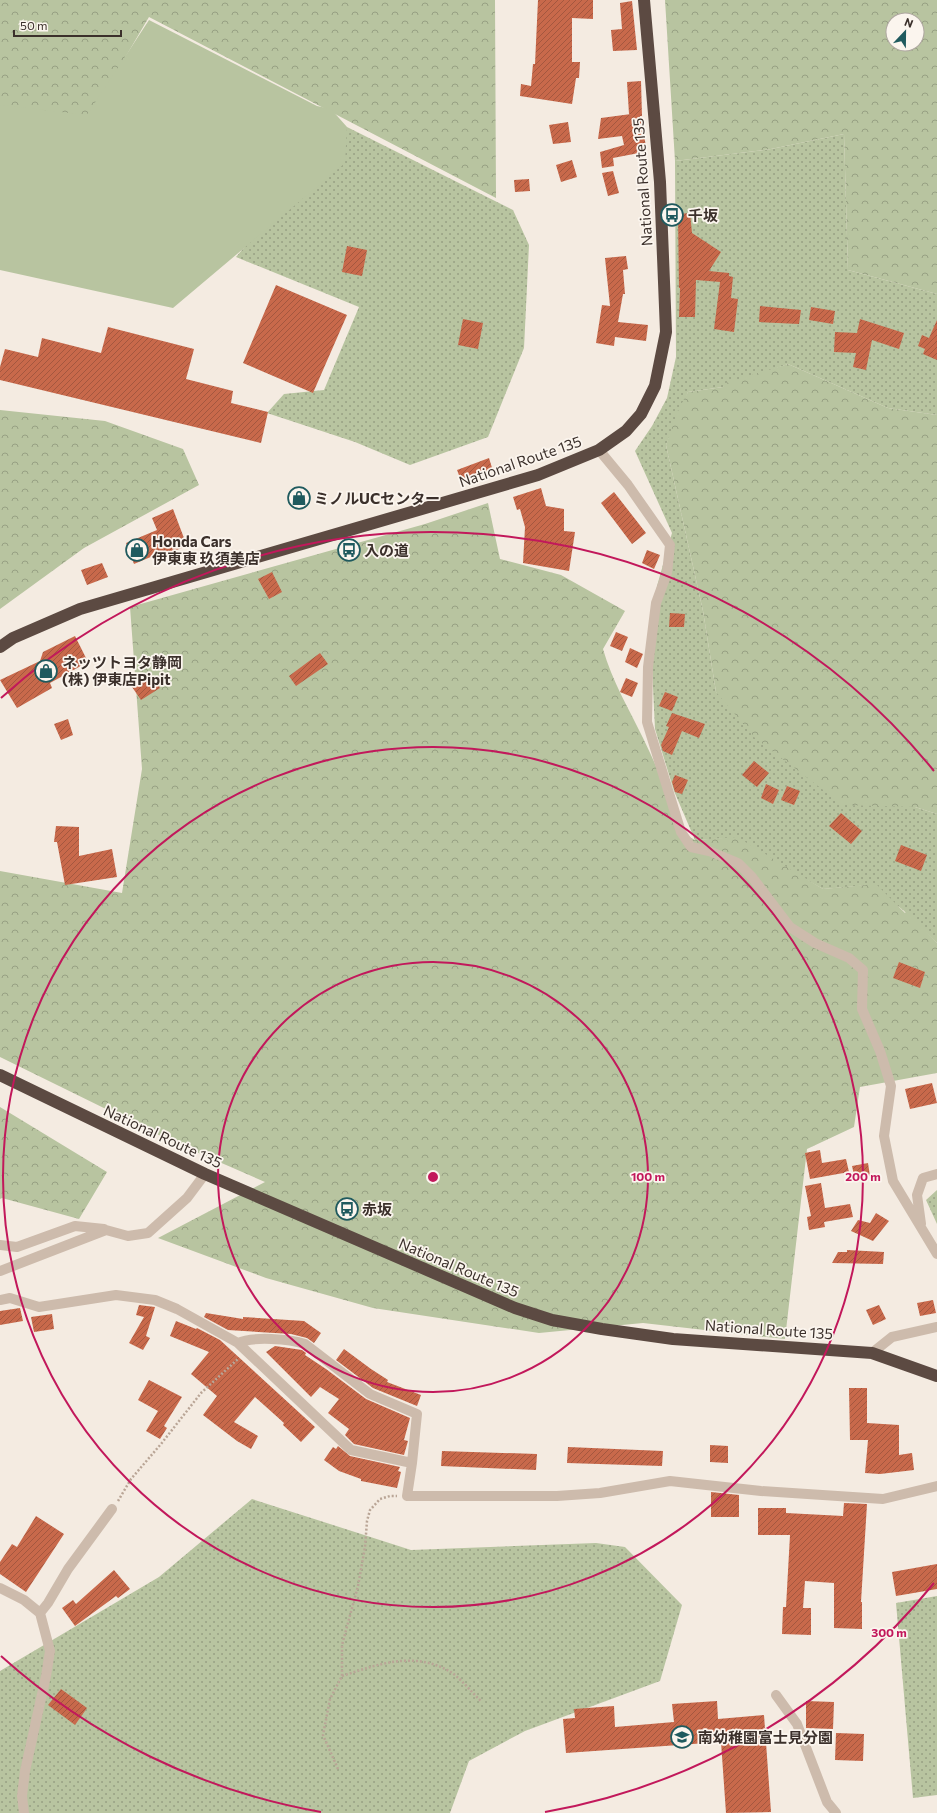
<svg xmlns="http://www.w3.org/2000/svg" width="937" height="1813" viewBox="0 0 937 1813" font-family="Commissioner,'Noto Sans JP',sans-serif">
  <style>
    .grass { fill: url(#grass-dots) }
    .forest { fill: url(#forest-crowns); fill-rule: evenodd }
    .pitch { fill: #b8c4a0 }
    .building { fill: url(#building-hatch) }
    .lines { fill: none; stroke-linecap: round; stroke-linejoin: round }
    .path { stroke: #b9a596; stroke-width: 2.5; stroke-dasharray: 2 2; stroke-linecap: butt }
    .minor { stroke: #cdbbac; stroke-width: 10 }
    .highway { stroke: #5c4a42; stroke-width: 12 }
    .ring { fill: none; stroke: #c2185b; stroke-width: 2 }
    .labels { text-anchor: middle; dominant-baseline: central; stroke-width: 3.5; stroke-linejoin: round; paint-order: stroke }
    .street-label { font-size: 15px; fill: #3b302b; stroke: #fbf5ee }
    .poi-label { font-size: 15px; font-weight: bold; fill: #3b302b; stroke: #fbf5ee; text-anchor: start }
    .centre { fill: #c2185b; stroke: #fbf5ee; stroke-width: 2 }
    .ring-label { font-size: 12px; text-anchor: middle; font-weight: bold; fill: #c2185b; stroke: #fbf5ee; stroke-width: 3.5; stroke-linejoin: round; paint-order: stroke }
  </style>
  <defs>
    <pattern id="grass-dots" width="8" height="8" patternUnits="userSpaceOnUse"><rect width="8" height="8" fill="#b8c4a0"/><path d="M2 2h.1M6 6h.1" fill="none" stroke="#97a083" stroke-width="1.8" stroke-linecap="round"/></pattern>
    <pattern id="forest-crowns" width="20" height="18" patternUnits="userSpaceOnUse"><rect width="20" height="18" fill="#b8c4a0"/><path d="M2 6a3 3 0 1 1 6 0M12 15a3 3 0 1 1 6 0" fill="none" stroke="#97a083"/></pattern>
    <pattern id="building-hatch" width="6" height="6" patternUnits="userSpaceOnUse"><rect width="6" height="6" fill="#c8694b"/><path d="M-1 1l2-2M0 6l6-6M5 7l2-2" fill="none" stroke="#a4573f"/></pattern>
  </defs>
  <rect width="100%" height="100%" fill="#f4ebe1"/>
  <!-- grass -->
  <path class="grass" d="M347 127 513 210 529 245 524 348 488 437 410 465 355 442 267 413 284 394 324 390 359 307 236 257Z
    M844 134 848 270 937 294V415L888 408 788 364 723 387 688 392 666 445 703 611 716 692 915 807 937 814V943L903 910 870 885 823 889 733 838 695 840 674 791 655 729 651 645 657 586 672 533 635 451 652 426 667 398 676 357 675 161 771 149Z
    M937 1190V1224L926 1200Z
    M252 1499 411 1550 596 1543 625 1547 682 1605 660 1681 525 1731 469 1761 450 1813H0V1671L159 1577Z
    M937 1596V1795L913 1798 896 1603Z"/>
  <!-- forest -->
  <path class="forest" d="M0 0H495L496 198 149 17 86 124 0 109Z
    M665 0H937V294L848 270 844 134 771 149 675 161ZM893 20H917V44H893Z
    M788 364 888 408 937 415V814L915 807 843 805 755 738 716 692 703 611 666 445 678 410 688 392 723 387 726 383Z
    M0 410 105 421 183 449 199 485 84 548 0 609Z
    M488 503 500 559 561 575 625 611 603 649C612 681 629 709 643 738 658 769 671 800 681 832L695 840 737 837 823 889 876 884 905 913 907 911 937 943V1073L860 1087 854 1127 807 1149 785 1339 643 1323 539 1333 373 1308 266 1278 158 1238 265 1182 171 1141 0 1057V871L122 893 142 769 130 607 425 524Z
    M0 1107 107 1172 79 1219 2 1198 0 1199Z"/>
  <!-- pitch -->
  <path class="pitch" d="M149 20 317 106 331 109 347 127 345 163 173 308 0 270V105L87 115Z"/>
  <!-- building -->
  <path class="building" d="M538 0H593V19L572 18V62H580L579 78H576L572 104 520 96 521 84 531 86 533 64H535Z
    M632 1 637 50 613 51 611 30 622 29 620 3Z
    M641 81 642 116H640L646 146 643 147 644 152 613 158 614 166 602 168 600 152 624 145 622 136 598 139 601 118 631 114H629L627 82Z
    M568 122 571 142 553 144 549 125Z
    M572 160 577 177 561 182 556 165Z
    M613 171 619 193 608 196 602 173Z
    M529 179 530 191 515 192 514 180Z
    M690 213 692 233 721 252 709 271 729 273V276L733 277 731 298 738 299 734 332 714 329 720 282 696 280 695 317H679L680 288H679L678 214Z
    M347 246 367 250 362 276 342 272Z
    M626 256 628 269 623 270 625 294H623L618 322 648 325 646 341 615 337 614 346 596 343 602 305 610 306 605 258Z
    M276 285 347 315 313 393 243 363Z
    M760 306 801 310 799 324 759 322Z
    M811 307 835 311 833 324 809 320Z
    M463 319 483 323 478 349 458 345Z
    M860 319 904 333 899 349 872 340 866 370 853 367 856 353 834 352 835 332 857 333Z
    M937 320V360L923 354 925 349 918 346 922 335 929 338Z
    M108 327 194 349 186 379 233 391 231 403 268 412 261 443 0 380V367L5 349 38 357 42 338 101 353Z
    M489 458 493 471 462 483 457 470Z
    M541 488 546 506 564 509V531L575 532 569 571 523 563 525 527 520 509 517 510 513 497Z
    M614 492 646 533 632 544 601 503Z
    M173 509 187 546 166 554 165 551 134 564 126 543 157 530 152 518Z
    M647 550 660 555 654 569 642 563Z
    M102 563 108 577 87 585 81 570Z
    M272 572 282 592 269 599 258 579Z
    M670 613 685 614 684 627H669Z
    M616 632 628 637 622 651 610 646Z
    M75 636 88 662 50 683 52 688 17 708 0 680 40 661 43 652Z
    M630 648 643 654 637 668 625 662Z
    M320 653 328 664 296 686 289 676Z
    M151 674 160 688 141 700 132 687Z
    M626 678 638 683 632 697 620 692Z
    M665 692 678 697 672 711 659 706Z
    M672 713 705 724 699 738 682 731 672 755 663 751 661 745 669 727 666 726Z
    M68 719 73 735 61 740 54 724Z
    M754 761 769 773 757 787 742 775Z
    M675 775 688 780 682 794 675 792 672 782Z
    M766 784 779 790 773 804 761 798Z
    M787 786 800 791 794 805 781 800Z
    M841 813 862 831 851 844 829 826Z
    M56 826 79 827V856L112 849 117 877 65 885 57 842H54Z
    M901 845 927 855 921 871 895 861Z
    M899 962 925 972 920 988 893 978Z
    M932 1083 937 1103 910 1109 905 1089Z
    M820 1150 822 1163 846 1159 849 1172 810 1179 805 1153Z
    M868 1163 870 1176 855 1179 852 1166Z
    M821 1183 825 1208 850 1204 853 1217 824 1222 825 1227 809 1230 807 1217 811 1216 805 1186Z
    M876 1213 889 1221 873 1241 851 1231 858 1220 870 1223Z
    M847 1250 884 1252 883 1264 832 1263 838 1252H847Z
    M933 1300 936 1313 920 1316 917 1303Z
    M139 1305 155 1307 146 1336 150 1338 143 1350 129 1343 144 1317 136 1315Z
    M879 1305 886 1319 873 1325 866 1310Z
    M20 1308 23 1321 0 1325V1311Z
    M206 1313 243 1319V1317L304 1321 321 1333 314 1343 307 1338 291 1334 228 1330 204 1317Z
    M52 1314 54 1329 34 1332 31 1317Z
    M176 1321 196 1329 197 1328 220 1340 315 1427 301 1442 283 1425 284 1423 274 1414 255 1397 234 1422 258 1436 251 1449 237 1441 203 1415 217 1396 191 1374 209 1352 170 1336Z
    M275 1346 302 1350 306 1353 305 1355 326 1369 366 1399 410 1418 404 1440 408 1441 404 1455 354 1444 345 1435 349 1429 328 1413 339 1399 320 1387 311 1397 266 1352Z
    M344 1349 371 1369 388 1380 387 1382 421 1395 417 1406 373 1388 336 1360Z
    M149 1380 182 1397 164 1426 167 1428 160 1439 146 1431 158 1411 138 1400Z
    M849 1388H867V1423L899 1425V1455L912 1453 914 1470 880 1474 865 1473 868 1440H850Z
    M710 1445 728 1446V1463L710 1462Z
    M338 1446 350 1456 400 1467 398 1471 401 1472 397 1488 361 1481V1479L339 1471 324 1460 333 1447 336 1449Z
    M568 1447 663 1451 662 1466 567 1463Z
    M442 1451 537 1454 536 1470 441 1466Z
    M711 1492 739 1495V1517H711Z
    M844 1503 867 1504 861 1602H862V1629L834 1628V1583L805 1581 803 1608H811V1635L782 1634 783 1607H786L790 1535H758V1508H786V1513L843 1516Z
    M36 1516 64 1534 26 1592 0 1574V1562L12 1544 17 1547Z
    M937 1564V1589L896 1596 892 1572Z
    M114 1570 130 1589 118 1598 116 1596 75 1626 62 1608 73 1600 76 1604Z
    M61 1689 87 1708 75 1725 48 1705Z
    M717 1701 718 1719 764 1715 771 1812 726 1813 721 1742 566 1753 563 1719 575 1718 574 1709 614 1706 615 1727 674 1722 672 1704Z
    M806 1701 834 1702 833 1729 806 1728Z
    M836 1733 864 1734 863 1761 835 1760Z"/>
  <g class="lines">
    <!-- path -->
    <path class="path" d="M118 1501 131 1479 161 1444 201 1393 238 1359
      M342 1676C379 1664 413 1651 449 1671 461 1678 471 1692 481 1701
      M338 1769 323 1735 330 1699 342 1676V1645L358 1586 365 1547 367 1521 370 1510 380 1499 390 1496H397"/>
    <!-- minor -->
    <path class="minor" d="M599 450 628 485 670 545 667 573 656 603 648 667 647 722 681 832 691 847 709 851 738 863 752 877 790 927 815 943 849 958 863 970 862 1009 880 1051 891 1086 884 1136 893 1181 937 1254
      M921 1224 917 1195 923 1178 937 1174
      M0 1245 17 1247 75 1226 104 1229
      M0 1271 106 1230 128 1236 148 1233 187 1198 205 1174
      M0 1300 10 1298 39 1307 116 1295 155 1300 177 1309 238 1343 351 1450 412 1463 407 1496H557L600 1493 670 1481 761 1491 883 1499 937 1486
      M238 1343C253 1336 290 1339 305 1344L370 1394 417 1414 412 1463
      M872 1353 892 1337 937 1327
      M0 1588 24 1600 40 1613 50 1651 46 1676 25 1771 22 1796 24 1813
      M40 1613 48 1603 68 1569 112 1509
      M776 1695 797 1724 827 1802 836 1813"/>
    <!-- highway -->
    <path class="highway" d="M0 647 13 638 80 609 538 475 599 450 626 431 641 414 655 386 666 332 660 182 644 0
      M0 1075 205 1174 515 1308 552 1320 602 1329 673 1339 872 1353 937 1376"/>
  </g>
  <!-- distance rings -->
  <g class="ring">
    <circle cx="433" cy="1177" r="215"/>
    <circle cx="433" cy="1177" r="430"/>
    <path d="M934 1583A645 645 0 0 1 545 1812M321 1812A645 645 0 0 1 1 1656M1 698A645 645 0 0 1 934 771"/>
  </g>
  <!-- icons -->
  <defs>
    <g id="bus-ring" transform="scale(1.15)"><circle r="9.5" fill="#fbf5ee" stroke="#1f5a5e" stroke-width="1.5"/><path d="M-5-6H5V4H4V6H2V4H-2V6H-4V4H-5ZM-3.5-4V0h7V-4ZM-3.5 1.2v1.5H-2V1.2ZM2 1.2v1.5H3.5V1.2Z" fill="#1f5a5e"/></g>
    <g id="shop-ring" transform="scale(1.15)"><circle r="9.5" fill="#fbf5ee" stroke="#1f5a5e" stroke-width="1.5"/><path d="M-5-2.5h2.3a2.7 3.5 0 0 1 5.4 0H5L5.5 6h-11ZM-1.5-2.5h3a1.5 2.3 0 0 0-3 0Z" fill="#1f5a5e"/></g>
    <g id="school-ring" transform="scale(1.15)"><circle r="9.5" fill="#fbf5ee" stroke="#1f5a5e" stroke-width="1.5"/><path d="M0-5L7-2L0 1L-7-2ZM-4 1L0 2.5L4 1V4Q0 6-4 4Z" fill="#1f5a5e"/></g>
  </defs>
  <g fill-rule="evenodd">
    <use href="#bus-ring" x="672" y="215"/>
    <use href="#shop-ring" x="299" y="498"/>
    <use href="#shop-ring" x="137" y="550"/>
    <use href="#bus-ring" x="349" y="550"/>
    <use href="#shop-ring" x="46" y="671"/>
    <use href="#bus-ring" x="347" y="1209"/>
    <use href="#school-ring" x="682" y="1737"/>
  </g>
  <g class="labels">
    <!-- street labels -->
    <g class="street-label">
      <text transform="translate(642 182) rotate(-94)">National Route 135</text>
      <text transform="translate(520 461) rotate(-19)">National Route 135</text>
      <text transform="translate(163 1136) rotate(25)">National Route 135</text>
      <text transform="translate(459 1267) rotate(23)">National Route 135</text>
      <text transform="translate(769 1329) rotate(4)">National Route 135</text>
    </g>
    <!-- poi labels -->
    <g class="poi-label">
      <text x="688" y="215">千坂</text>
      <text x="314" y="498">ミノルUCセンター</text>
      <text x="152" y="541">Honda Cars<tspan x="152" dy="17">伊東東 玖須美店</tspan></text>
      <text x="364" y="550">入の道</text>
      <text x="62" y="662">ネッツトヨタ静岡<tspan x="62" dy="17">(株) 伊東店Pipit</tspan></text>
      <text x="362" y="1209">赤坂</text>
      <text x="698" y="1737">南幼稚園富士見分園</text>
    </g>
  </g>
  <circle cx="433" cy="1177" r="6" class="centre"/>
  <g class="ring-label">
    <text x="648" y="1181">100 m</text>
    <text x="863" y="1181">200 m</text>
    <text x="889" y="1637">300 m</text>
  </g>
  <!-- north arrow -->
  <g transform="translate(905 32) rotate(22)"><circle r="19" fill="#fbf5ee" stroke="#aea6a0"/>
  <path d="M0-3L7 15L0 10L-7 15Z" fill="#1f5a5e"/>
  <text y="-6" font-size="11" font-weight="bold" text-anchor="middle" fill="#3b302b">N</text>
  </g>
  <!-- scale -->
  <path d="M14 30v6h107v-6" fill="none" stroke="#3b302b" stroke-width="2"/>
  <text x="20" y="30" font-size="12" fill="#3b302b" stroke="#fbf5ee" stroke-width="3" paint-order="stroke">50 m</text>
</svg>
